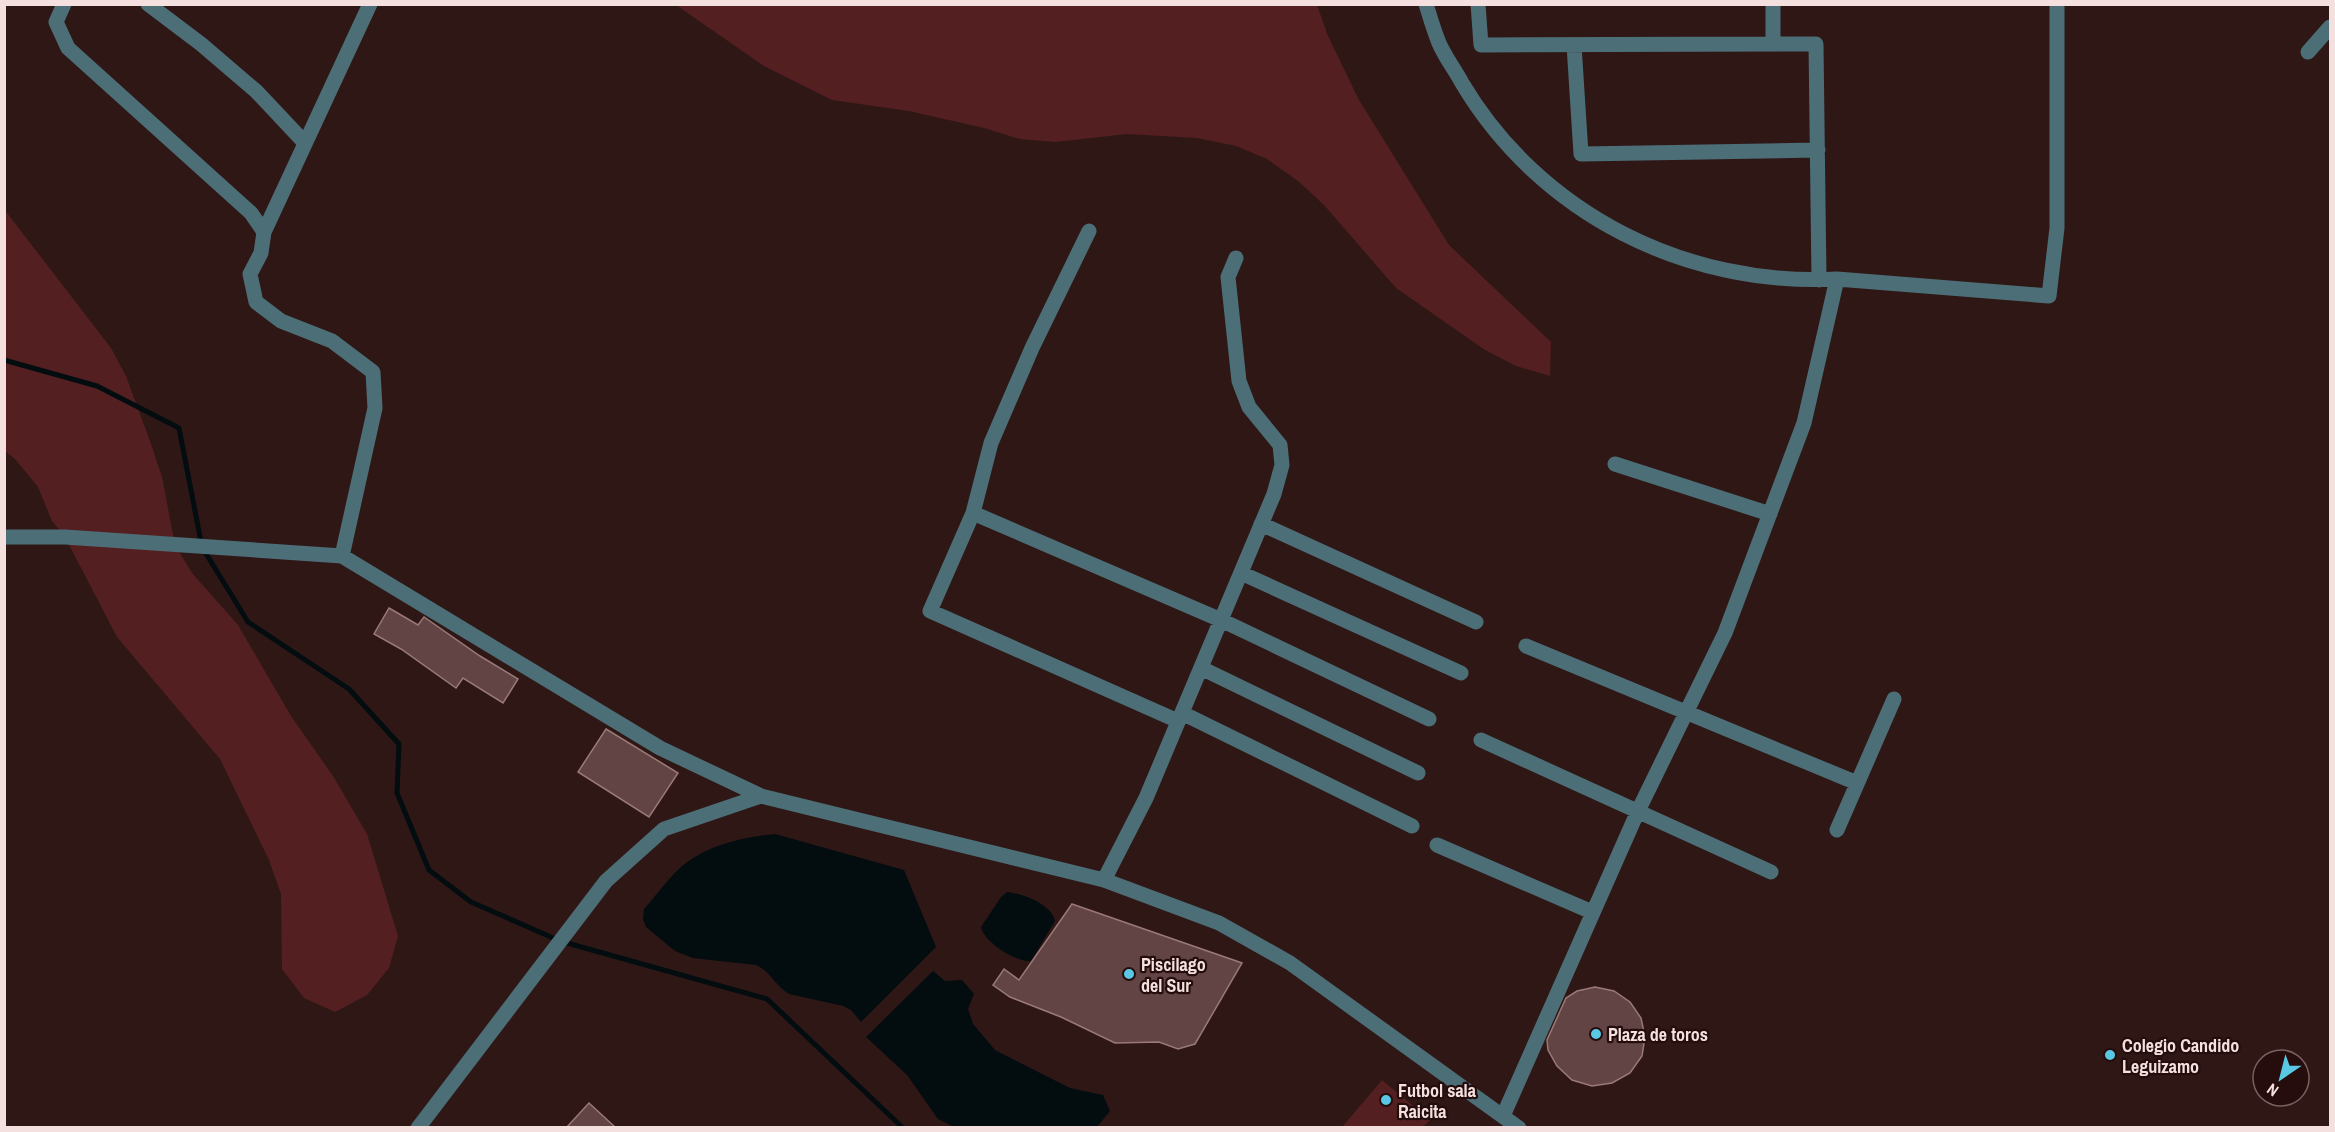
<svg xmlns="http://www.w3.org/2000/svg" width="2335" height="1132" viewBox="0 0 2335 1132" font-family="'Archivo Narrow',sans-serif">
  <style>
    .green { fill: #541f20 }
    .water { fill: #030d10 }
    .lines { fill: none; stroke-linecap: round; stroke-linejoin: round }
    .stream { stroke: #030d10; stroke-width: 5 }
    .building { fill: #614443; stroke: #9a7978; stroke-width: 1.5 }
    .minor { stroke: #4c6e77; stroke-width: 15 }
    .poi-dot { fill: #59c8e4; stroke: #250d0d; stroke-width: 2 }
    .labels { text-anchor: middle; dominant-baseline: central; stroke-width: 4.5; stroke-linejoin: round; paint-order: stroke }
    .poi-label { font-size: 18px; font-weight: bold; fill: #f3e0df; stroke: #250d0d; text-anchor: start }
  </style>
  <rect width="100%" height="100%" fill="#2f1716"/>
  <!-- green -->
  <path class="green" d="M676 5H1317L1328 36 1359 100 1449 245 1551 342 1550 376 1516 366 1485 350 1396 288 1324 205 1298 181 1267 159 1236 146 1197 138 1127 134 1055 142 1020 139 984 128 909 111 832 100 764 66Z
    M4 209 111 348 126 376 150 441 162 477 175 545 192 573 238 625 291 716 333 776 367 834 398 936 389 968 367 995 335 1012 304 998 282 969 281 894 269 860 220 759 117 637 65 537 52 521 38 487 15 459 5 451Z
    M1382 1080 1430 1120 1423 1127H1342Z"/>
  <!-- water -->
  <path class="water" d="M775 834 904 870 936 947 861 1022 851 1010 843 1006 789 994C776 986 770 971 756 965L693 958 675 951 646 927 643 919 644 909C657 895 670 875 686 863 711 844 744 837 775 834Z
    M1007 892C1022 893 1052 904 1055 921L1031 961C1015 962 984 942 981 927L1001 897Z
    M933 971 945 981 962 980 974 994 968 1009 973 1024 995 1050 1070 1088 1103 1095 1110 1111 1097 1127H954L938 1119 907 1075 866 1037Z"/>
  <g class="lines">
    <!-- stream -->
    <path class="stream" d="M4 360 97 386 179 428 202 547 248 622 349 689 399 744 397 793 429 870 471 902 560 941 767 999 903 1128"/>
  </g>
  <!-- building -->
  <path class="building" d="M389 608 418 625 424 617 480 656 518 679 503 703 463 678 456 688 401 649 374 634Z
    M606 729 678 773 649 817 578 772Z
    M1072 904 1242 963 1195 1044 1178 1049 1159 1042 1115 1043 1061 1017 1010 997 993 985 1004 969 1019 980Z
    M1595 987 1614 991 1630 1002 1641 1018 1645 1037 1642 1056 1630 1073 1612 1083 1592 1086 1572 1080 1557 1066 1548 1050 1547 1040 1566 998 1577 991Z
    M589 1103 616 1128H566Z"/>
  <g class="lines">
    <!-- minor -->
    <path class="minor" d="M64 4 56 22 68 48 251 213 264 232 261 253 250 274 256 302 281 321 332 341 373 372 375 408 342 556
      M148 4 201 44 256 91 305 143
      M1426 4C1430 17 1434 31 1439 43 1445 57 1455 70 1462 83 1540 214 1686 287 1837 279L2049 296 2057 228V4
      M1478 4 1481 45 1816 44 1819 280
      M1773 44V4
      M1574 45 1581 154 1818 150
      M2308 52 2330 27
      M1089 231 1032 348 991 443 973 513 930 611 1178 721
      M264 232 370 4
      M1615 464 1770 514
      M973 513 1221 620 1429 719
      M1261 524 1476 622
      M4 537H65L342 556 660 748 761 796 1104 880 1219 923 1290 963 1519 1128
      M1241 573 1461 673
      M1526 646 1857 783
      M1201 668 1418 773
      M1182 713 1412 826
      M1481 740 1771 872
      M1837 830 1894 699
      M1437 845 1592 912
      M1104 880 1146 798 1274 494 1282 465 1280 445 1249 407 1239 381 1228 277 1236 258
      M1503 1116 1638 811 1725 633 1804 423 1837 279
      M418 1128 606 881 664 829 761 796"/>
  </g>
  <!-- markers -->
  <g class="poi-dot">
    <circle cx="1129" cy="974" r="6"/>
    <circle cx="1596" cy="1034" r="6"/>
    <circle cx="2110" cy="1055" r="6"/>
    <circle cx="1386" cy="1100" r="6"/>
  </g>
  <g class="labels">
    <!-- poi labels -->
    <g class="poi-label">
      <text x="1141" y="964">Piscilago<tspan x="1141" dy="21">del Sur</tspan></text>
      <text x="1608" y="1034">Plaza de toros</text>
      <text x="2122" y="1045">Colegio Candido<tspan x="2122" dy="21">Leguizamo</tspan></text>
      <text x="1398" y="1090">Futbol sala<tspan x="1398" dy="21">Raicita</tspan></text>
    </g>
  </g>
  <!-- border -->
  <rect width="2335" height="1132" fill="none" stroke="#f3e0df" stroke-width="12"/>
  <!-- north arrow -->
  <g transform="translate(2281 1078) rotate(215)"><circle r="28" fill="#250d0d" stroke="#776161" stroke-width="1.5"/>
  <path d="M0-4.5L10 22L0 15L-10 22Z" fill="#59c8e4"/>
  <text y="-9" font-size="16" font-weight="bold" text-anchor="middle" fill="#f3e0df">N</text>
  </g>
</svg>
